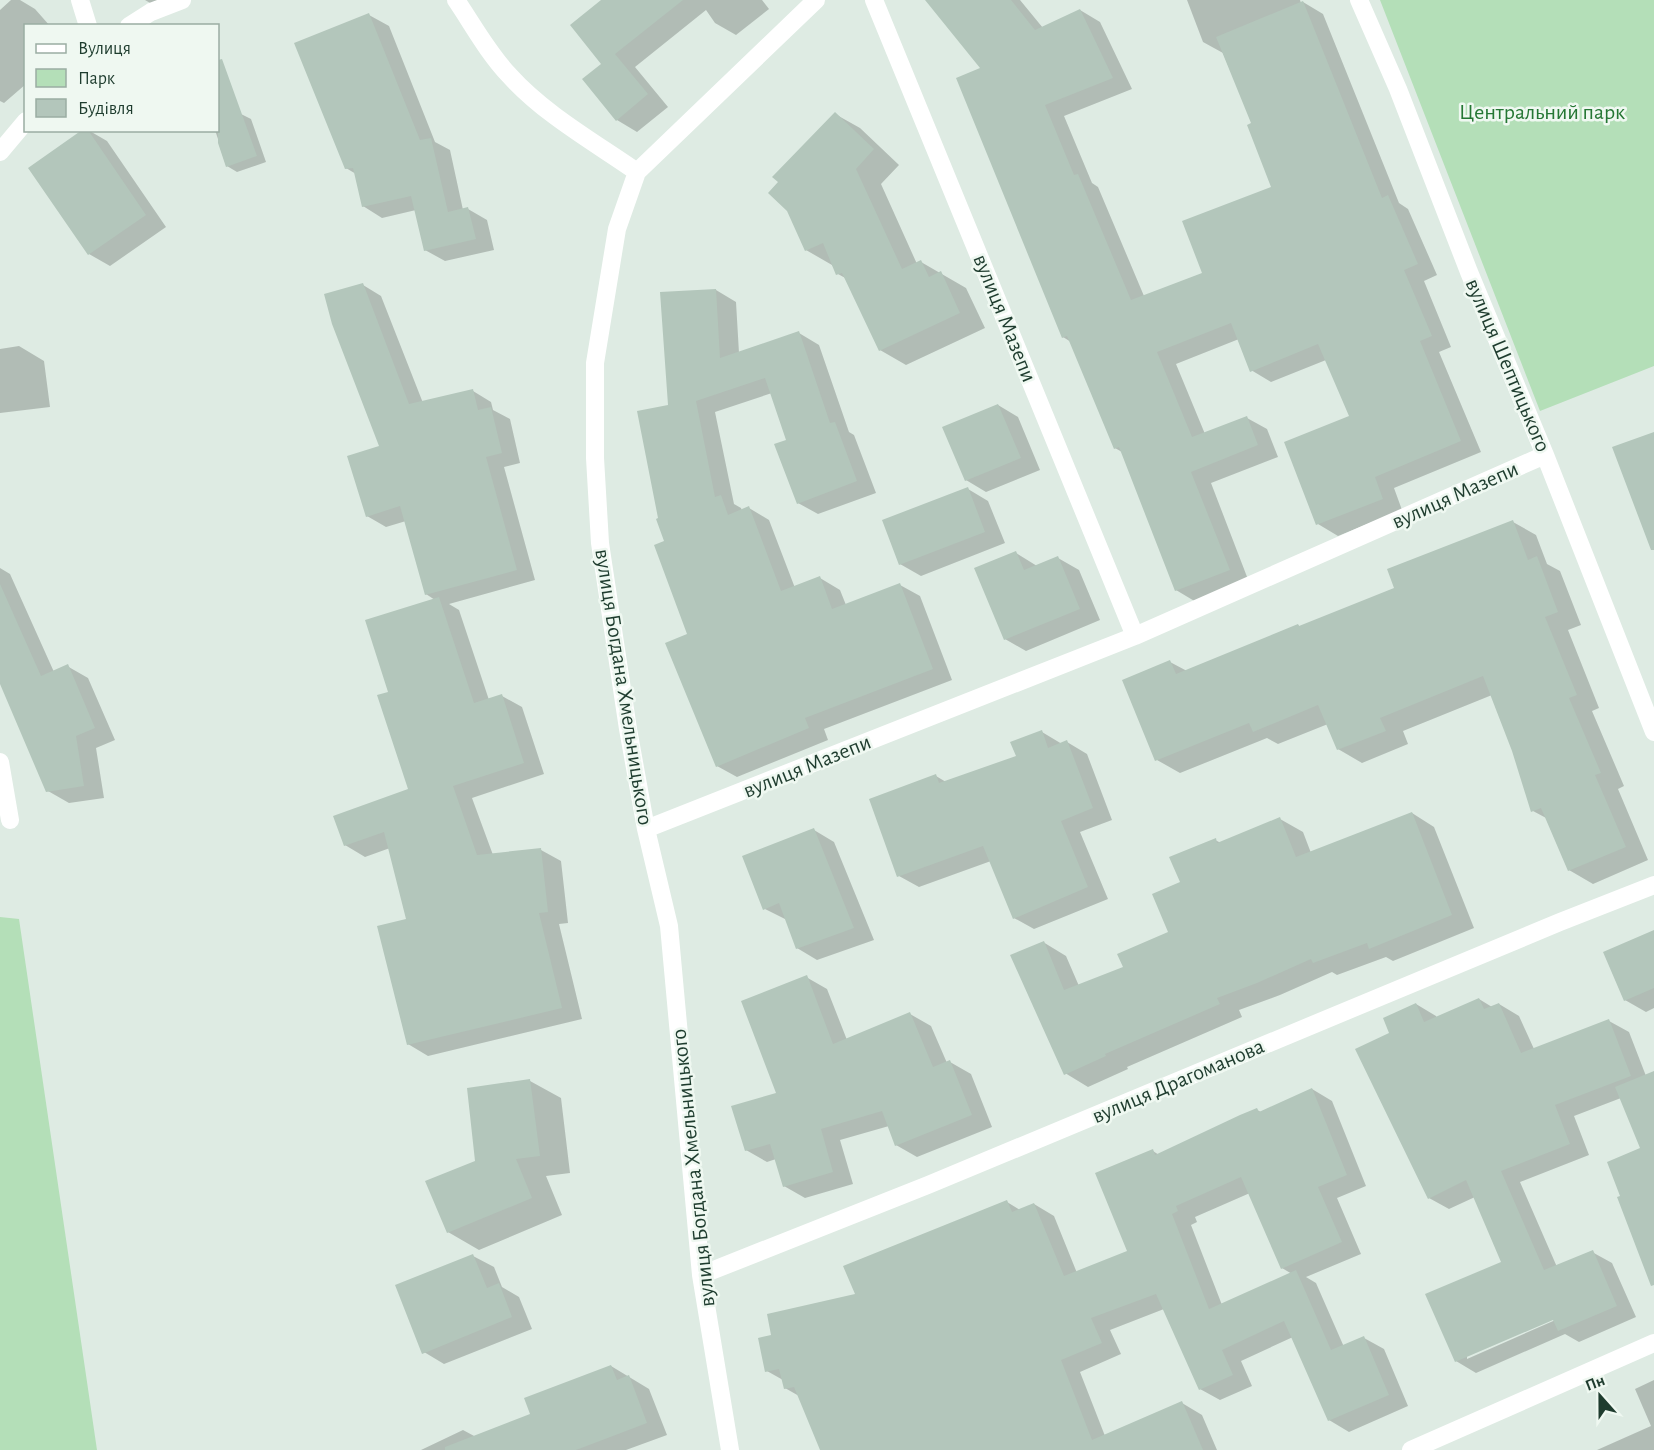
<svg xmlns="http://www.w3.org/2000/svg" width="1654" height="1450" viewBox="0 0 1654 1450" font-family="'Alegreya Sans',sans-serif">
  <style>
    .green { fill: #b4dfb8 }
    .shadow { fill: #0003; fill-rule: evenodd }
    .building { fill: #b3c6bb }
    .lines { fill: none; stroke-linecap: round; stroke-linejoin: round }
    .minor { stroke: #fff; stroke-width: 18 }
    .labels { text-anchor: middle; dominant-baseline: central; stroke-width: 5; stroke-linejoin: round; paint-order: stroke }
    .park-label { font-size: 22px; fill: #257734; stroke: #eff8f1 }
    .street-label { font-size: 22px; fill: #1e3c2e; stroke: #eff8f1 }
  </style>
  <rect width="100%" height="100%" fill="#deebe3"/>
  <!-- green -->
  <path class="green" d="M1380 0H1654V366L1540 411Z
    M0 917 19 919 97 1450H0Z"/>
  <!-- shadow -->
  <path class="shadow" d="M11 0H20L35 9 50 26H26V84L4 103 0 101V10Z
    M145 0H179L157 7Z
    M603 0H762L769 9 736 35 715 23 706 10 635 67 668 107 637 132 617 120 603 64Z
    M927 0H1020L1043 28 1080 10 1100 22 1132 89 1064 116 1092 183 1098 187 1144 296 1204 273 1273 188 1253 124 1223 53 1203 42 1187 0H1300L1301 3 1303 2 1323 14 1399 203 1408 209 1437 275 1424 281 1451 347 1439 352 1481 452 1394 488 1402 510 1338 536 1318 524 1351 417 1326 360 1271 382 1251 370 1239 339 1176 364 1205 434 1247 418 1267 429 1278 457 1211 483 1249 582 1196 602 1176 590 1122 452 1115 448 1071 342 1063 337 982 69Z
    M369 15 389 26 435 142 450 150 463 210 468 209 487 220 494 250 445 261 425 250 416 210 382 218 363 206 356 174 346 168Z
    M241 114 251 119 266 162 237 172 227 166 215 130H218V122Z
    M835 114 860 128 899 165 881 184 917 264 921 262 966 288 985 328 906 365 880 350 847 279 838 274 832 265 806 250Z
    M88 130 107 141 166 227 110 266 89 254Z
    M363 285 381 296 423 403 473 391 491 402 493 410 510 419 520 463 504 467 535 580 449 604 459 610 489 700 502 696 522 707 544 774 472 798 493 855 541 850 561 861 568 923 559 924 582 1019 428 1056 408 1044 407 920 390 848 365 857 345 845 410 790 390 693 435 600 426 594 406 521 386 527 367 516 381 447Z
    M716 290 736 302 739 353 799 333 819 345 849 432 854 435 876 493 818 514 798 503 788 441 772 393 715 412 734 504 741 508 742 511 749 508 769 520 795 588 820 578 840 590 846 605 900 585 920 596 952 680 824 729 828 740 737 777 717 766 689 635 666 542 670 406Z
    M19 346 44 361 50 407 0 413V349Z
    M998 405 1018 417 1040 470 986 492 966 480Z
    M968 489 988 501 1005 543 921 576 900 564Z
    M1513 522 1536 535 1547 564 1560 571 1581 625 1568 630 1599 708 1592 711 1624 786 1618 789 1648 860 1593 884 1569 870 1548 819 1533 811 1513 750 1492 695 1403 731 1408 744 1362 763 1338 749 1328 724 1278 744 1267 738 1180 773 1157 760 1170 662 1187 671 1298 625 1300 627 1396 588Z
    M1016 553 1037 566 1058 558 1079 570 1100 620 1026 651 1005 639Z
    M0 568 10 574 54 672 67 666 88 678 115 740 96 748 104 798 69 803 48 791 0 680Z
    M1042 732 1062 744 1067 742 1087 754 1112 820 1080 832 1108 899 1034 929 1014 918 991 861 919 887 899 876 936 776 946 782 1017 757Z
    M1412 813 1434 827 1474 928 1393 961 1386 957 1337 975 1332 972 1280 995 1239 1010 1242 1017 1127 1067 1128 1069 1088 1087 1065 1073 1043 942 1066 956 1079 986 1125 968 1170 933 1182 883 1215 840 1221 843 1280 819 1303 832 1311 853Z
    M814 830 834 842 874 940 817 960 797 948 787 920 765 909Z
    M1654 932V1008L1646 1012 1625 1000Z
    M806 977 827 989 847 1040 910 1014 931 1026 947 1063 950 1062 971 1074 992 1127 917 1157 896 1145 889 1126 840 1140 853 1184 805 1198 784 1186 776 1159 767 1162 746 1150 778 1094Z
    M1479 999 1492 1007 1499 1004 1519 1016 1534 1049 1609 1021 1629 1032 1646 1076 1654 1073V1250L1642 1149 1621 1098 1574 1116 1589 1155 1520 1182 1557 1267 1592 1252 1612 1263 1636 1317 1579 1342 1565 1334 1476 1373 1456 1361 1503 1263 1475 1197 1449 1209 1429 1198 1391 1034 1416 1004 1436 1016 1437 1018ZM1559 1315 1560 1318 1467 1359V1355Z
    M530 1081 561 1098 570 1173 546 1176 562 1215 479 1250 448 1232 476 1162Z
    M1312 1089 1332 1101 1366 1186 1337 1198 1361 1254 1306 1277 1316 1283 1344 1347 1364 1338 1384 1349 1408 1406 1349 1432 1329 1420 1293 1337 1241 1361 1252 1386 1220 1400 1200 1389 1164 1309 1110 1330 1121 1354 1080 1372 1105 1436 1182 1403 1202 1415 1217 1450H822L799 1396 785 1388 783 1380 767 1371 773 1336 857 1295 1007 1202 1020 1210 1034 1204 1054 1216 1077 1273 1129 1252 1153 1151 1159 1155 1257 1110 1263 1113ZM1250 1193 1282 1268 1292 1274 1222 1305 1191 1225 1197 1222 1195 1217Z
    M473 1256 494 1267 502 1287 519 1297 532 1329 444 1364 424 1352Z
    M611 1366 649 1389 667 1435 626 1450H421L463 1430 476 1437 532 1415Z
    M1654 1380V1450H1597L1651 1426 1635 1389Z"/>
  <!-- building -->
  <path class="building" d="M601 0H683L615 54 648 94 616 121 582 79 601 64 570 25Z
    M925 0H1011L1035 30 1080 9 1113 78 1045 105 1074 175 1078 174 1131 300 1202 273 1182 221 1271 187 1247 125 1251 123 1216 37 1303 1 1382 198 1388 195 1418 264 1404 270 1432 336 1420 341 1461 441 1375 477 1383 499 1316 525 1284 442 1349 416 1318 344 1250 372 1231 323 1157 352 1192 437 1247 416 1258 445 1191 472 1230 570 1175 591 1119 447 1114 449 1067 336 1062 338 956 78 980 68Z
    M369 13 420 140 431 138 448 212 468 207 476 239 424 251 411 196 362 207 353 168 345 169 294 43Z
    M222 59 257 156 226 167 218 143V60Z
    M835 112 874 149 856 169 902 269 921 260 929 277 941 271 960 313 879 351 842 273 836 275 823 243 805 251 787 211 768 193 778 182 772 177Z
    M82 130H88L146 215 88 255 28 168Z
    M363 283 409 404 473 389 478 410 491 407 502 453 486 457 517 570 425 595 400 506 366 517 347 456 379 446 332 324 324 294Z
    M716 289 720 358 799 331 830 423 835 422 857 481 797 504 774 444 786 440 765 378 696 401 715 497 721 495 728 515 749 506 781 591 820 576 832 609 900 583 933 669 805 718 809 728 716 767 665 643 687 634 654 545 664 541 656 519 658 518 637 411 668 405 660 292Z
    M998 404 1021 458 965 481 942 427Z
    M1654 432V550H1651L1612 447Z
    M968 487 985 532 899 565 882 520Z
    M1513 520 1528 560 1537 556 1558 612 1545 617 1577 695 1569 698 1601 773 1595 775 1626 847 1568 871 1541 808 1531 812 1512 751 1483 676 1380 718 1386 731 1337 750 1318 705 1253 732 1249 723 1155 761 1122 680 1170 660 1176 674 1298 624 1299 626 1394 588 1387 569Z
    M1016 551 1024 570 1058 556 1080 609 1004 640 974 568Z
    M0 584 41 676 68 664 95 728 76 736 84 786 46 792 0 684Z
    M439 597 474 703 502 694 524 763 453 786 477 855 541 848 548 912 539 913 562 1008 407 1045 377 926 406 919 384 832 344 846 333 816 408 789 377 695 388 692 365 620Z
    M1042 730 1048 748 1067 740 1093 808 1061 821 1088 887 1013 919 983 846 897 877 869 799 936 774 939 783 1016 756 1010 742Z
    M1412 812 1452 915 1369 949 1367 943 1313 963 1311 959 1257 983 1217 998 1220 1004 1105 1054 1106 1056 1064 1075 1010 955 1044 941 1064 990 1123 967 1117 954 1168 932 1152 894 1180 882 1169 857 1216 838 1217 843 1280 817 1296 857Z
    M814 828 854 928 796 949 779 903 763 910 742 856Z
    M1654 930V988L1624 1001 1603 952Z
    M807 975 833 1044 910 1012 933 1067 950 1060 972 1115 895 1146 882 1111 821 1129 833 1172 783 1187 770 1144 745 1151 731 1106 776 1093 741 1001Z
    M1479 998 1484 1009 1499 1003 1521 1053 1609 1019 1631 1076 1555 1105 1570 1144 1501 1171 1544 1270 1593 1250 1617 1306 1558 1331 1553 1320 1455 1362 1425 1294 1501 1262 1466 1180 1428 1199 1355 1049 1389 1033 1383 1018 1416 1003 1424 1022Z
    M1654 1071V1285L1651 1286 1617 1197 1620 1196 1607 1162 1640 1148 1615 1087Z
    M530 1079 540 1156 516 1159 532 1198 447 1233 425 1181 475 1161 467 1088Z
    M1312 1088 1347 1175 1318 1187 1342 1242 1281 1269 1241 1177 1176 1206 1178 1211 1172 1214 1209 1309 1296 1270 1331 1350 1364 1336 1389 1395 1328 1421 1284 1321 1222 1350 1233 1375 1199 1390 1156 1294 1091 1318 1102 1343 1061 1360 1092 1440 1182 1401 1203 1450H820L794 1387 784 1389 779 1369 765 1372 758 1338 771 1335 767 1314 855 1294 843 1266 1007 1200 1012 1212 1034 1203 1064 1276 1127 1251 1095 1173 1153 1149 1155 1155 1240 1115 1257 1108 1259 1112Z
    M473 1254 487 1288 499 1283 512 1317 422 1354 395 1285Z
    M611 1365 617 1380 629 1375 647 1423 576 1450H445V1447L530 1414 524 1398Z"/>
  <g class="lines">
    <!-- minor -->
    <path class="minor" d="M80 0 88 26
      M456 0C473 25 488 53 509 75 544 114 594 142 637 172
      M874 0 1135 636
      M1359 0 1398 89 1469 272 1545 455 1654 732
      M129 26 151 12 182 0
      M0 152 26 121
      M0 762 10 820
      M646 829 1135 636 1545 455
      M701 1275 928 1185 1560 922 1654 885
      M730 1450 701 1275 669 926 646 829 628 729 600 543 595 458V363L617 229 637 172 816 0
      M1411 1450 1654 1343"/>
  </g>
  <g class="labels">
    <!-- park labels -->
    <g class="park-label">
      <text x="1542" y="112">Центральний парк</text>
    </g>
    <!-- street labels -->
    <g class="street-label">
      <text transform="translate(1005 318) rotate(68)">вулиця Мазепи</text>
      <text transform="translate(1508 365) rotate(67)">вулиця Шептицького</text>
      <text transform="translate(1455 495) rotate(-24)">вулиця Мазепи</text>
      <text transform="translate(624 687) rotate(81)">вулиця Богдана Хмельницького</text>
      <text transform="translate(807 766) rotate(-22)">вулиця Мазепи</text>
      <text transform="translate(1178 1081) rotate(-23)">вулиця Драгоманова</text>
      <text transform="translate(693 1168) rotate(-96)">вулиця Богдана Хмельницького</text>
    </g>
  </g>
  <!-- legend -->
  <rect x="24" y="24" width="195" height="108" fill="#eff8f1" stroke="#9bada3" stroke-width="1.5"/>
  <rect x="36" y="44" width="30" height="9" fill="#ffffff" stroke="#9bada3" stroke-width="1.5"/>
  <text x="78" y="54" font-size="18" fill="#1e3c2e">Вулиця</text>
  <rect x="36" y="69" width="30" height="18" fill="#b4dfb8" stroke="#9bada3" stroke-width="1.5"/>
  <text x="78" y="84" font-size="18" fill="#1e3c2e">Парк</text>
  <rect x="36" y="99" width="30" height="18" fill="#b3c6bb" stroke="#9bada3" stroke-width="1.5"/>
  <text x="78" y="114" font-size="18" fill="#1e3c2e">Будівля</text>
  <!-- north arrow -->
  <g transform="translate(1600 1396) rotate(339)" stroke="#eff8f1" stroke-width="4.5" paint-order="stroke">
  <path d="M0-4.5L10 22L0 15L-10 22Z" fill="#1e3c2e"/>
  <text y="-9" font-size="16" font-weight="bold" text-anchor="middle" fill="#1e3c2e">Пн</text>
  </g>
</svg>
